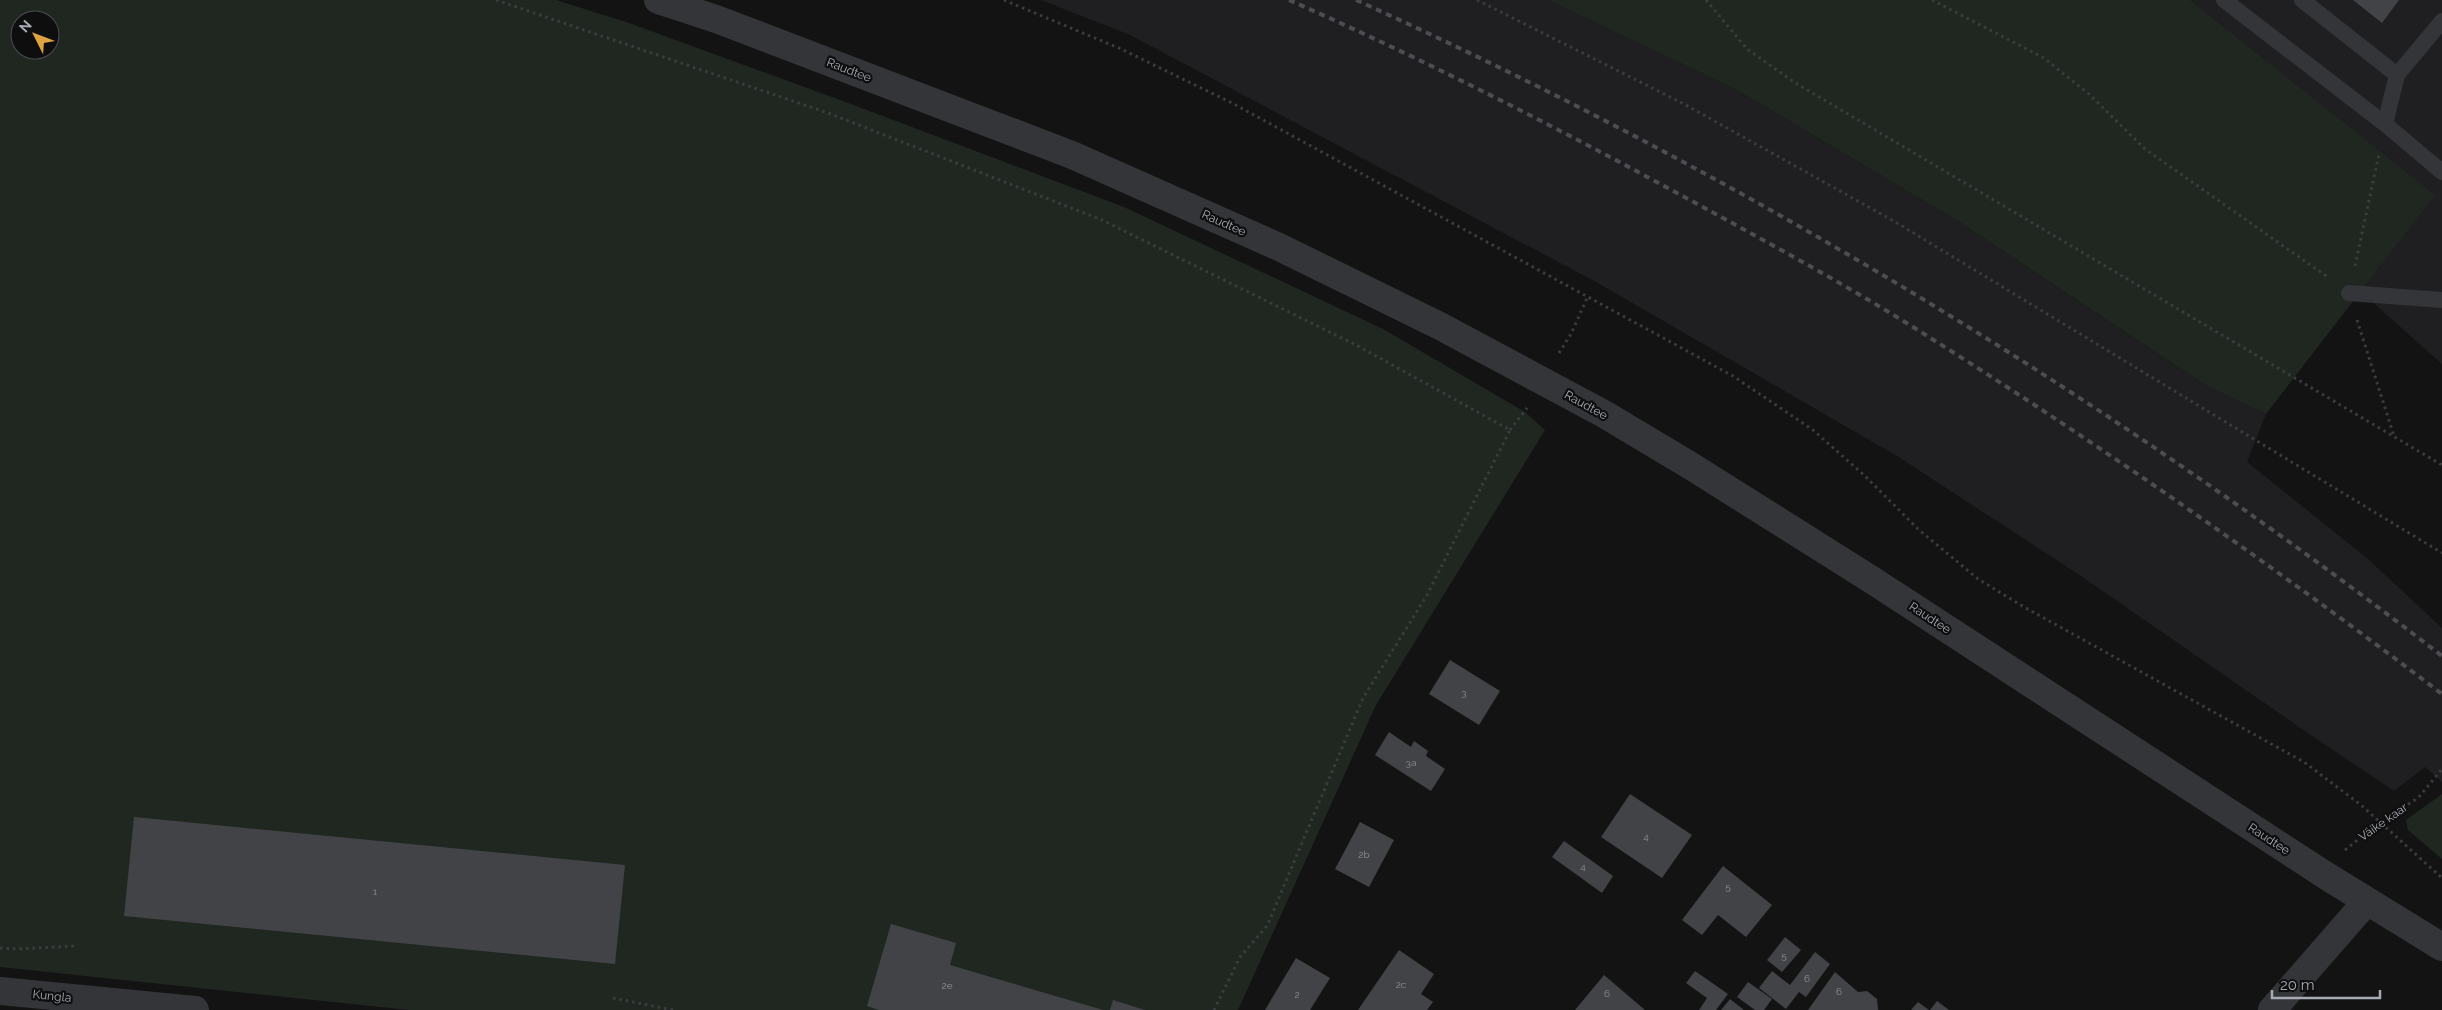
<svg xmlns="http://www.w3.org/2000/svg" width="2442" height="1010" viewBox="0 0 2442 1010" font-family="Raleway,sans-serif">
  <style>
    .built { fill: #1f1f21 }
    .green { fill: #202720; fill-rule: evenodd }
    .building { fill: #424347 }
    .lines { fill: none; stroke-linecap: round; stroke-linejoin: round }
    .path { stroke: #3b3c40; stroke-width: 3; stroke-dasharray: 2.5 4; stroke-linecap: butt }
    .service { stroke: #343539; stroke-width: 16 }
    .minor { stroke: #343539; stroke-width: 28 }
    .rail { stroke: #4c4d52; stroke-width: 4; stroke-dasharray: 6 5; stroke-linecap: butt }
    .labels { text-anchor: middle; dominant-baseline: central; stroke-width: 4.5; stroke-linejoin: round; paint-order: stroke }
    .number-label { font-size: 10px; fill: #8d9198 }
    .street-label { font-size: 12px; fill: #a6abb3; stroke: #0e0e0f }
  </style>
  <rect width="100%" height="100%" fill="#131314"/>
  <!-- built -->
  <path class="built" d="M1041 0H1548L1737 90 1958 221 2207 386 2266 414 2247 462 2368 559 2442 628V782L2425 767 2394 791 2302 729 2081 576 1897 456 1596 282 1130 35Z
    M2190 0H2442V364L2360 291 2434 195Z"/>
  <!-- green -->
  <path class="green" d="M0 0H556L629 23 843 101 1124 207 1383 329 1525 412 1545 430 1376 705 1238 1010H409L0 967ZM20 20H50V50H20Z
    M1548 0H2190L2435 195 2266 414 2207 386 1958 221 1737 90Z
    M2442 794V859L2408 830 2406 820Z"/>
  <!-- building -->
  <path class="building" d="M2353 0H2399L2382 23Z
    M1450 660 1500 691 1479 725 1429 694Z
    M1389 732 1411 747 1414 741 1428 751 1426 756 1445 769 1431 791 1375 755Z
    M1630 794 1692 835 1662 878 1601 837Z
    M134 817 625 865 615 964 124 916Z
    M1360 822 1394 840 1369 887 1335 869Z
    M1564 841 1613 876 1602 893 1552 857Z
    M1723 866 1772 905 1746 937 1718 915 1702 935 1682 920Z
    M891 924 956 943 950 965 1103 1010H879L867 1006Z
    M1785 937 1801 950 1782 972 1767 960Z
    M1399 950 1434 974 1421 994 1433 1002 1427 1010H1358Z
    M1815 952 1830 964 1806 997 1799 992 1786 1009 1759 988 1772 971 1790 985Z
    M1296 958 1330 978 1310 1010H1265Z
    M1695 971 1728 994 1716 1010H1699L1707 998 1686 983Z
    M1835 972 1858 992 1867 991 1877 999 1878 1010H1808Z
    M1604 975 1645 1010H1575Z
    M1748 982 1772 999 1764 1010H1755L1737 997Z
    M1730 999 1744 1010H1721Z
    M1113 1000 1145 1010H1110Z
    M1937 1001 1949 1010H1930Z
    M1918 1002 1929 1010H1911Z"/>
  <g class="lines">
    <!-- path -->
    <path class="path" d="M496 0 828 113 1102 220 1358 346 1510 430 1427 595 1363 698 1267 926 1240 957 1214 1010
      M1004 0 1121 49 1232 103 1733 376 1813 430 1865 476 1918 529 1978 579 2024 607 2304 762 2361 805 2442 878
      M1477 0 1684 104 1892 220 2442 553
      M1706 0 1747 49 1794 82 2442 465
      M1932 0 2044 58 2090 95 2145 149 2329 278
      M2355 266 2379 154
      M2357 320 2394 436
      M1559 353 1571 334 1588 296
      M1510 430 1527 408
      M2345 850 2380 822 2418 798 2442 769
      M0 948 16 949 76 946
      M613 998 673 1010"/>
    <!-- service -->
    <path class="service" d="M2224 0 2385 124
      M2302 0 2397 75
      M2442 21 2397 75 2385 124 2442 172
      M2349 293 2442 300"/>
    <!-- minor -->
    <path class="minor" d="M658 0 716 19 1072 155 1279 247 1440 326 1604 414 1691 466 1872 580 2325 875 2442 947
      M0 991 195 1010
      M2272 1010 2367 901"/>
    <!-- rail -->
    <path class="rail" d="M1289 0C1421 58 1550 124 1677 193 1756 236 1836 279 1913 327 2095 441 2271 564 2442 694
      M1356 0C1743 175 2107 397 2442 656"/>
  </g>
  <g class="labels">
    <!-- number labels -->
    <g class="number-label">
      <text x="1464" y="692">3</text>
      <text x="1411" y="762">3a</text>
      <text x="1646" y="836">4</text>
      <text x="1364" y="854">2b</text>
      <text x="1583" y="866">4</text>
      <text x="1728" y="886">5</text>
      <text x="375" y="891">1</text>
      <text x="1784" y="955">5</text>
      <text x="1807" y="978">6</text>
      <text x="1401" y="984">2c</text>
      <text x="947" y="985">2e</text>
      <text x="1839" y="991">6</text>
      <text x="1607" y="993">6</text>
      <text x="1297" y="994">2</text>
    </g>
    <!-- street labels -->
    <g class="street-label">
      <text transform="translate(849 70) rotate(21)">Raudtee</text>
      <text transform="translate(1224 223) rotate(24)">Raudtee</text>
      <text transform="translate(1586 405) rotate(29)">Raudtee</text>
      <text transform="translate(1930 618) rotate(33)">Raudtee</text>
      <text transform="translate(2383 822) rotate(-35)">Väike kaar</text>
      <text transform="translate(2269 839) rotate(33)">Raudtee</text>
      <text transform="translate(52 996) rotate(6)">Kungla</text>
    </g>
  </g>
  <!-- north arrow -->
  <g transform="translate(35 35) rotate(312)"><circle r="24" fill="#0e0e0f" stroke="#4b4d51"/>
  <path d="M0-4L9 19L0 12L-9 19Z" fill="#dea441"/>
  <text y="-8" font-size="14" font-weight="bold" text-anchor="middle" fill="#a6abb3">N</text>
  </g>
  <!-- scale -->
  <path d="M2272 990v8h108v-8" fill="none" stroke="#a6abb3" stroke-width="2.5"/>
  <text x="2280" y="990" font-size="15" fill="#a6abb3" stroke="#0e0e0f" stroke-width="4" paint-order="stroke">20 m</text>
</svg>
